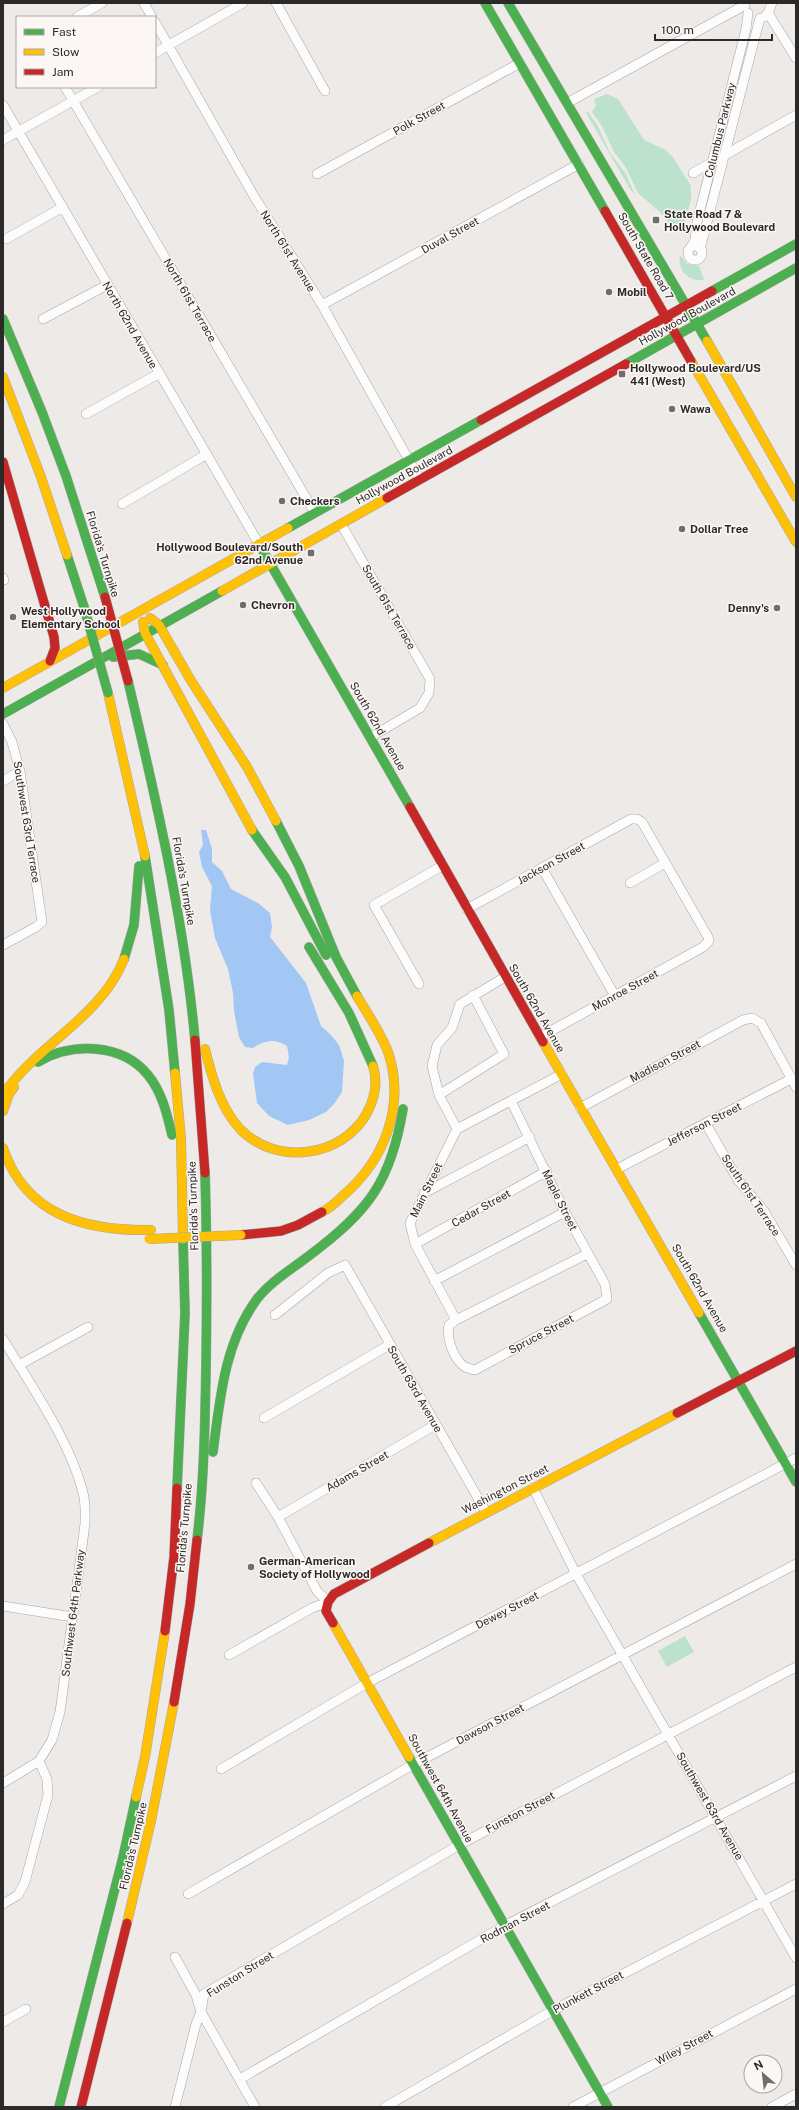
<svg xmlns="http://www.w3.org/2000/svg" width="799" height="2110" viewBox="0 0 799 2110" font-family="'Public Sans',sans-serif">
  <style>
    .green { fill: #bce1cd }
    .water { fill: #a2c7f5 }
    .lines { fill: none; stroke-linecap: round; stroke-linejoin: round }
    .street-casing { stroke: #a8a6a4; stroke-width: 10 }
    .fast-casing { stroke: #a8a6a4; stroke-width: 10 }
    .slow-casing { stroke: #a8a6a4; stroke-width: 10 }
    .jam-casing { stroke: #a8a6a4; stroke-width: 10 }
    .street { stroke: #fcfcfc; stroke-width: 9 }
    .fast { stroke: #4caf50; stroke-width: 9 }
    .slow { stroke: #ffc107; stroke-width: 9 }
    .jam { stroke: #c62828; stroke-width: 9 }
    .fast-bridge-casing { stroke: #a8a6a4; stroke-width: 10; stroke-linecap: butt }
    .slow-bridge-casing { stroke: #a8a6a4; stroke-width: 10; stroke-linecap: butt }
    .jam-bridge-casing { stroke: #a8a6a4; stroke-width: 10; stroke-linecap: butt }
    .fast-bridge { stroke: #4caf50; stroke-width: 9 }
    .slow-bridge { stroke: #ffc107; stroke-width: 9 }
    .jam-bridge { stroke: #c62828; stroke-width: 9 }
    .poi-dot { fill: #706d6c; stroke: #fcf7f4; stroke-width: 1.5 }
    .labels { text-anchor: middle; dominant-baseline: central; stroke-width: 3; stroke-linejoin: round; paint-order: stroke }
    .street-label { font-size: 11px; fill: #2c2a29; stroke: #fcf7f4 }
    .poi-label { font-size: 11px; font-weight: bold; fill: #2c2a29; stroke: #fcf7f4; text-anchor: start }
  </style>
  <rect width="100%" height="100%" fill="#edeae8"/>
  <!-- green -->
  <path class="green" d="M607 94 618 99 644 140 664 149 672 156 691 186V199L684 226 680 230H674L660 212 638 193 625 166 614 152 602 126 592 112 596 106 594 99Z
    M585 111 588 112 598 126 610 153 626 174 635 195 630 189Z
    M680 255 687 264 699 266 704 280C689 282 677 271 680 255Z
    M685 1636 694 1652 667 1667 658 1651Z"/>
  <!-- water -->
  <path class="water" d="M201 830H206L212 849V862L222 871 231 889 258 903 270 913 272 927 270 937 306 983 321 1026 331 1035 339 1045 344 1061 342 1092 334 1104 326 1112 309 1120 288 1125 269 1116 257 1103 253 1074 255 1067 262 1062 287 1065 289 1057 287 1046C275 1038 264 1040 253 1048L245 1047 239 1037 234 1011 233 993 228 969 215 938 210 910 212 886 202 867 199 852 203 845Z"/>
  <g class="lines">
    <!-- street casing -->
    <g class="street-casing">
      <path id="street" d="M144 3 152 17
        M276 3 325 91
        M768 13 796 58
        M77 17 102 3
        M764 17 768 13 772 3
        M155 22 255 198 322 305 420 480
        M155 53 243 3
        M65 87 315 513
        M569 102 745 5
        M3 105 259 544
        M3 140 98 87
        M693 173 796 115
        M317 174 520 63
        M6 239 63 207
        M688 253a7 7 0 1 1 14 0a7 7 0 1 1-14 0Z
        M691 247 695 240 697 222 746 29 748 13
        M700 249 760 18
        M322 305 579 164
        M43 319 107 285
        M86 414 158 374
        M122 504 207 454
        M341 524 430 679 429 693 420 708 371 737
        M3 578 4 580
        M3 724 12 742 20 771 42 922 36 927 3 945
        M3 781 20 771
        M542 868 615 996
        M630 883 665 863
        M467 909 631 819H637L642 822 708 937 709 941 703 947 540 1037
        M419 984 374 905 442 866
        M439 1095 504 1054 473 995
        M511 1101 565 1212 605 1284 607 1299 475 1370C472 1369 467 1368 465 1367 454 1360 446 1338 449 1325L456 1320 587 1254
        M580 1108 743 1020 752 1018 761 1023 796 1087
        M706 1124 738 1180 764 1211 796 1265
        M457 1129 439 1095 432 1066 437 1045 452 1028 460 1004 505 977
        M617 1169 791 1079
        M424 1193 530 1137
        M415 1244 547 1171
        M434 1281 565 1212
        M275 1315 328 1273 345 1265 486 1512
        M456 1320 415 1244 410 1223 457 1129 562 1074
        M3 1339C30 1384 71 1443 83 1493 86 1503 85 1514 85 1524L60 1712 52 1740 39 1761 3 1783
        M19 1365 88 1327
        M264 1418 389 1345
        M533 1488 576 1574 796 1958
        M278 1517 435 1425
        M3 1606 73 1617
        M229 1655 312 1608 328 1602 317 1591 278 1517 256 1483
        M221 1769 367 1683 796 1458
        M188 1894 414 1764 796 1564
        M3 1904 18 1895 25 1882 48 1795 47 1779 39 1761
        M175 1957 196 1995 201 2012 255 2107
        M3 2022 26 2009
        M240 2079 504 1926 796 1776
        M175 2107 196 2024 201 2012 204 1994 459 1845 796 1667
        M385 2107 552 2011 796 1884
        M573 2107 796 1989
        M772 2107 796 2094"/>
    </g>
    <!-- fast casing -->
    <g class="fast-casing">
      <path id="fast" d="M485 3 605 211
        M508 3 707 341
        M712 291 796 244
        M3 319 42 412 66 476 105 597
        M626 364 796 268
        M288 528 481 420
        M259 544 410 807
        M67 555 84 607
        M113 657 139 654 163 665
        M128 681C156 799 184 919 195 1040
        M3 714 222 591
        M276 821 299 866 336 957 357 996
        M252 830 285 877 326 955
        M145 856 169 1010 175 1073
        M309 947 349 1013 373 1066
        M124 959 134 925 139 866
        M38 1062C72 1042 122 1043 148 1075 162 1092 167 1114 172 1135
        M699 1313 796 1482
        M213 1452C220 1399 224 1344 257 1299 271 1281 292 1269 310 1255 369 1211 391 1181 403 1109
        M177 1488 185 1313 183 1239
        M197 1540C204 1483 205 1425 206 1367 207 1303 207 1238 205 1173
        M409 1757 608 2107
        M59 2107 123 1857 136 1797"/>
    </g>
    <!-- slow casing -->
    <g class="slow-casing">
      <path id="slow" d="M707 341 796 497
        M691 361 796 542
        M3 377 41 477 67 555
        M222 591 387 498
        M150 618 159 625 190 679 247 767 276 821
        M143 622 145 633 252 830
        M3 688 288 528
        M108 693 145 856
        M543 1042 699 1313
        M205 1049C212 1077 220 1107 240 1129 276 1166 342 1158 367 1113 375 1098 378 1082 373 1066
        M175 1073 181 1139 183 1239
        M3 1095C37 1044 101 1018 124 959
        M3 1111 9 1094 14 1087
        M3 1148C26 1216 86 1231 151 1230
        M322 1212C331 1208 338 1200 346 1193 384 1159 405 1107 389 1055 384 1038 367 1013 357 996
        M429 1543 677 1413
        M333 1623 409 1757
        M136 1797 145 1757 165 1631
        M127 1923 151 1821 174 1702"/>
    </g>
    <!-- jam casing -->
    <g class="jam-casing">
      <path id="jam" d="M605 211 691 361
        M481 420 712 291
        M3 462 54 637 55 648 50 661
        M387 498 626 364
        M410 807 543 1042
        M195 1040 205 1173
        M241 1235 281 1231 298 1225 322 1212
        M677 1413 796 1351
        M333 1623 326 1611 328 1602 334 1594 429 1543
        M165 1631 174 1557 177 1488
        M174 1702 190 1604 197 1540
        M81 2107 127 1923"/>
    </g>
    <!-- street -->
    <use href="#street" class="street"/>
    <!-- fast -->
    <use href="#fast" class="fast"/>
    <!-- slow -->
    <use href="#slow" class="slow"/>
    <!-- jam -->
    <use href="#jam" class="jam"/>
    <!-- fast-bridge casing -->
    <g class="fast-bridge-casing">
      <path id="fast-bridge" d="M84 607 108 693"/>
    </g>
    <!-- slow-bridge casing -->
    <g class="slow-bridge-casing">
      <path id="slow-bridge" d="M149 1239 241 1235"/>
    </g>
    <!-- jam-bridge casing -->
    <g class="jam-bridge-casing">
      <path id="jam-bridge" d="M105 597 128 681"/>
    </g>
    <!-- fast-bridge -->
    <use href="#fast-bridge" class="fast-bridge"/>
    <!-- slow-bridge -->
    <use href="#slow-bridge" class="slow-bridge"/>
    <!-- jam-bridge -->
    <use href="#jam-bridge" class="jam-bridge"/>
  </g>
  <!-- markers -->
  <g class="poi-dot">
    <rect x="652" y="216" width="8" height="8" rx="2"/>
    <circle cx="609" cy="292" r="4"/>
    <rect x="618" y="370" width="8" height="8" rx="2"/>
    <circle cx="672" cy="409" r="4"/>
    <circle cx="282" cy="501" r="4"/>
    <circle cx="682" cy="529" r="4"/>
    <rect x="307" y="549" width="8" height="8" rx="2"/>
    <circle cx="243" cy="605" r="4"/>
    <circle cx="777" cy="608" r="4"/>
    <circle cx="13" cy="617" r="4"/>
    <circle cx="251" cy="1567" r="4"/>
  </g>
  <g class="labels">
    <!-- street labels -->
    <g class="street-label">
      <text transform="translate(419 118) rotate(-29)">Polk Street</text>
      <text transform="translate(720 130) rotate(-76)">Columbus Parkway</text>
      <text transform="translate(450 235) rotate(-29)">Duval Street</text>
      <text transform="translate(288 251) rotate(58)">North 61st Avenue</text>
      <text transform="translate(646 256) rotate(60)">South State Road 7</text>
      <text transform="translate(190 300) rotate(60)">North 61st Terrace</text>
      <text transform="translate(687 316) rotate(-29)">Hollywood Boulevard</text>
      <text transform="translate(130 325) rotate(60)">North 62nd Avenue</text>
      <text transform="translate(404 475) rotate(-29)">Hollywood Boulevard</text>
      <text transform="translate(103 554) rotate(73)">Florida's Turnpike</text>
      <text transform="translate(389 607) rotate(60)">South 61st Terrace</text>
      <text transform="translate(378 726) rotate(60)">South 62nd Avenue</text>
      <text transform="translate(27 822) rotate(81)">Southwest 63rd Terrace</text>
      <text transform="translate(551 863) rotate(-29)">Jackson Street</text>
      <text transform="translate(184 881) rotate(80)">Florida's Turnpike</text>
      <text transform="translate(625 990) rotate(-29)">Monroe Street</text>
      <text transform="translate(537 1008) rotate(60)">South 62nd Avenue</text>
      <text transform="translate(665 1061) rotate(-28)">Madison Street</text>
      <text transform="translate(704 1124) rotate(-27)">Jefferson Street</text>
      <text transform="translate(426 1190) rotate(-64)">Main Street</text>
      <text transform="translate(751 1195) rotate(56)">South 61st Terrace</text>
      <text transform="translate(560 1200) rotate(64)">Maple Street</text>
      <text transform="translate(193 1206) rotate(-92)">Florida's Turnpike</text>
      <text transform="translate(481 1208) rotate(-29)">Cedar Street</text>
      <text transform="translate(700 1288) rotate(60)">South 62nd Avenue</text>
      <text transform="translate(541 1334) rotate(-28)">Spruce Street</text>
      <text transform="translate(415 1389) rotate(60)">South 63rd Avenue</text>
      <text transform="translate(357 1471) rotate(-30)">Adams Street</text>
      <text transform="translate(505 1489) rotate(-27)">Washington Street</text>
      <text transform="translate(184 1528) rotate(-85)">Florida's Turnpike</text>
      <text transform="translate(507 1610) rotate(-27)">Dewey Street</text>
      <text transform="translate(73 1613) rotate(-83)">Southwest 64th Parkway</text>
      <text transform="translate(490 1724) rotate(-28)">Dawson Street</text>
      <text transform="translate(441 1788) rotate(61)">Southwest 64th Avenue</text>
      <text transform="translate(710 1806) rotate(60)">Southwest 63rd Avenue</text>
      <text transform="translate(520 1812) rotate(-28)">Funston Street</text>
      <text transform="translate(133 1846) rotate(-77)">Florida's Turnpike</text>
      <text transform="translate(515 1922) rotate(-28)">Rodman Street</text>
      <text transform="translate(240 1974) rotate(-32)">Funston Street</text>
      <text transform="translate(588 1992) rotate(-28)">Plunkett Street</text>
      <text transform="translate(684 2047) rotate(-28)">Wiley Street</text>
    </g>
    <!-- poi labels -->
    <g class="poi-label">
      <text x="664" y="214">State Road 7 &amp;<tspan x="664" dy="13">Hollywood Boulevard</tspan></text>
      <text x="617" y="292">Mobil</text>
      <text x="630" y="368">Hollywood Boulevard/US<tspan x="630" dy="13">441 (West)</tspan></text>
      <text x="680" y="409">Wawa</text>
      <text x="290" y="501">Checkers</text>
      <text x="690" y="529">Dollar Tree</text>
      <text x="303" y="547" text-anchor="end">Hollywood Boulevard/South<tspan x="303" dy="13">62nd Avenue</tspan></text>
      <text x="251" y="605">Chevron</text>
      <text x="769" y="608" text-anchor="end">Denny's</text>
      <text x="21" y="611">West Hollywood<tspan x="21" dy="13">Elementary School</tspan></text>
      <text x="259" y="1561">German-American<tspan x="259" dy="13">Society of Hollywood</tspan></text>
    </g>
  </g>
  <!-- border -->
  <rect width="799" height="2110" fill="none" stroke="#2c2a29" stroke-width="8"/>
  <!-- legend -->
  <rect x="16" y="16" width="140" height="72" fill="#fcf7f4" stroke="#a9a5a3"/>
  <rect x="24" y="29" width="20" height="6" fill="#4caf50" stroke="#a9a5a3"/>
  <text x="52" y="36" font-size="12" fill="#2c2a29">Fast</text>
  <rect x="24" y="49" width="20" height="6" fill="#ffc107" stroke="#a9a5a3"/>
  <text x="52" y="56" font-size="12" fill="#2c2a29">Slow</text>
  <rect x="24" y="69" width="20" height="6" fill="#c62828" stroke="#a9a5a3"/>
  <text x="52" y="76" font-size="12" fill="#2c2a29">Jam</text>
  <!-- north arrow -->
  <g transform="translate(763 2074) rotate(332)"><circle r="19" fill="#fcf7f4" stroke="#a9a5a3"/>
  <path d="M0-3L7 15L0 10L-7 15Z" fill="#706d6c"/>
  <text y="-6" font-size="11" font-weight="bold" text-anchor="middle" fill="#2c2a29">N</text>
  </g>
  <!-- scale -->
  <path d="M655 34v6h117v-6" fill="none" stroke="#2c2a29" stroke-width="2"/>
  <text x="661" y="34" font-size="12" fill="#2c2a29" stroke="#fcf7f4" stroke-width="3" paint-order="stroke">100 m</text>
</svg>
